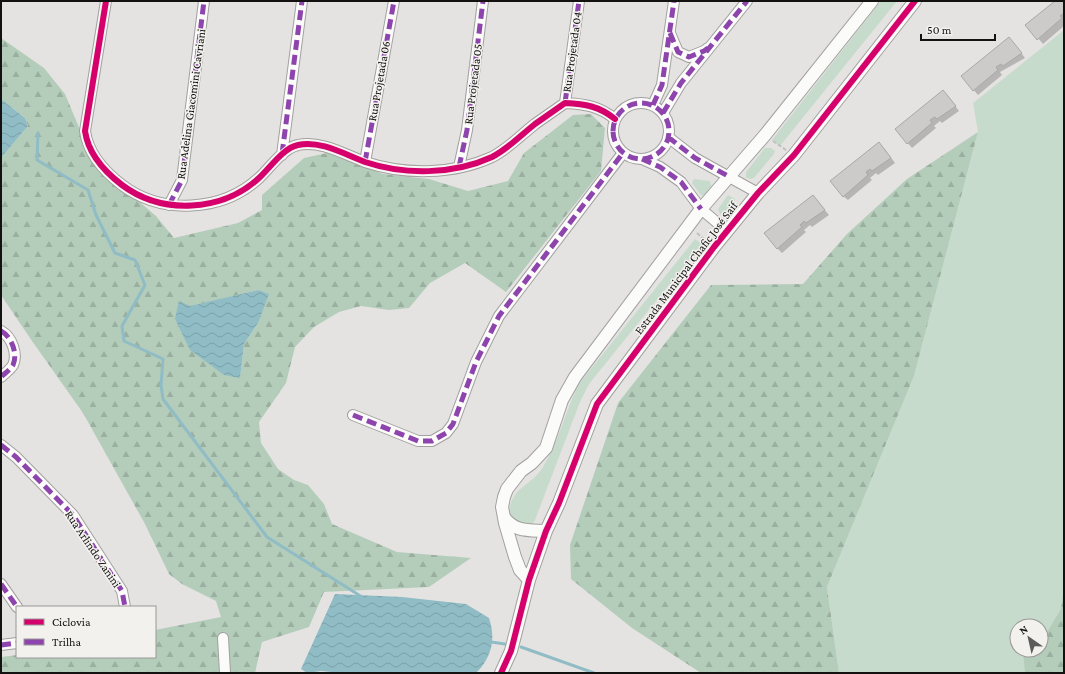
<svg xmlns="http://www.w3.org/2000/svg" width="1065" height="674" viewBox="0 0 1065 674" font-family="'Crimson Pro',serif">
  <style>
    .green { fill: #c7dbcc; fill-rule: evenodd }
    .forest { fill: url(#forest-firs); fill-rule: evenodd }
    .water { fill: url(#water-waves) }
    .shadow { fill: #0003 }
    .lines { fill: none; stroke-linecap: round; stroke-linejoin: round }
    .stream { stroke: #90bcc6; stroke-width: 3 }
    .building { fill: #cccbca; stroke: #a8a8a6 }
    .minor-casing { stroke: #a2a0a0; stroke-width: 12 }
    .tertiary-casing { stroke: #a2a0a0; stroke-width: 14 }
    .path { stroke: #c1c1c0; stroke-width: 2; stroke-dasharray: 4 2; stroke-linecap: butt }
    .minor { stroke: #fbfbfa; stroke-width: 10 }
    .tertiary { stroke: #fbfbfa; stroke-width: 12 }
    .quiet { stroke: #8e44ad; stroke-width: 5; stroke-dasharray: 10 5; stroke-linecap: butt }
    .cycleway-casing { stroke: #f3f1ee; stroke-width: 8 }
    .cycleway { stroke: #d6006c; stroke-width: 6 }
    .labels { text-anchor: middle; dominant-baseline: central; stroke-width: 3; stroke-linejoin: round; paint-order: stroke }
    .street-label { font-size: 12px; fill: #131211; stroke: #f3f1ee }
  </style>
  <defs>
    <pattern id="forest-firs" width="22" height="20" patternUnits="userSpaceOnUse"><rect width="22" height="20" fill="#b4cdba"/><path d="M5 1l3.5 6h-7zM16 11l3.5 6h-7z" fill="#9aaf9f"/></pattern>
    <pattern id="water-waves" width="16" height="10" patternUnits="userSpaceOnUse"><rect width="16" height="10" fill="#90bcc6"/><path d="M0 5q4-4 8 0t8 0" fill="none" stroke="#7ba1a9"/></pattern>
  </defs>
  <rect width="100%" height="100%" fill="#e5e3e1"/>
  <!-- green -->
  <path class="green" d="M881 1H897L780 146 772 140Z
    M1064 30V673H839L827 587 914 376 978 132 973 103ZM1017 626H1041V650H1017Z
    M765 148H771L775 151 774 154 754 178 751 179 746 178V172Z
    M694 179 710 181 712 188 708 194 703 196 700 194 692 183Z
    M728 195 735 199V202L727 213 720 214 718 209Z
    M695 239 702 244 589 384 580 402 535 520 531 526 524 527 509 518C509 486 530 488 543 467 558 442 566 411 578 385Z"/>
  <!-- forest -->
  <path class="forest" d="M1 38 44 68 65 94 94 163 156 216 174 238 238 223 262 210V195L304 158 327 153 383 174 429 179 468 191 508 181 524 153 573 115 591 114 605 128 601 171 506 292 465 263 430 283 409 308 389 310 361 306 339 312 314 327 295 347 286 383 259 422 261 443 278 469 294 480 308 485 324 504 332 524 397 552 471 558 429 587 324 592 309 627 262 642 255 673H1V657L17 655V657H155V630L221 617 216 601 182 584 169 574 145 524 83 413 32 341 1 295V158L28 126 25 118 1 99ZM258 290V323L244 344 240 377 190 307Z
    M978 132 914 376 827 587 839 673H701L632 628 571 579 570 545 618 403 711 285 803 284 847 234 907 179Z
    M1064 587V673H1025L1023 652 1041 650V642L1061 609Z"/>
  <!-- water -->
  <path class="water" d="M1 99 25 118 28 126 1 158Z
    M258 290 269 294 258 323 244 344 240 378 224 375 190 350 175 319 179 301 190 306Z
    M335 594 402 597 466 604 489 618C496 639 492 657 476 673H342L321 671 307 673 301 669Z"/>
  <!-- shadow -->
  <path class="shadow" d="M1057 1H1064V26L1043 44 1027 25Z
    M1014 43 1025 58 1000 72 1002 75 978 95 962 76Z
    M948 96 959 111 942 123 940 121 934 126 936 128 912 148 896 129Z
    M884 148 895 163 878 175 876 173 870 178 872 180 848 200 843 196Z
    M813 196 829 215 812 227 810 225 804 230 806 232 782 253 777 248Z"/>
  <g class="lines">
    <!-- stream -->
    <path class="stream" d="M38 133 37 160 88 190 96 215 115 253 135 260 145 285 122 326 124 341 163 359 161 385 163 399 267 537 362 597
      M491 642 505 644
      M521 647 594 673"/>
  </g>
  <!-- building -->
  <path class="building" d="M1055 1H1064V13L1060 16 1062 18 1037 40 1025 25Z
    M1009 37 1022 53 1003 66 1001 64 996 67 998 70 973 91 961 76Z
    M943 90 956 106 937 119 935 117 930 120 932 123 907 144 895 129Z
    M879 142 891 158 872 171 870 169 866 172 868 175 843 197 830 181Z
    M813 195 825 210 806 223 804 221 800 225 802 227 777 249 764 233Z"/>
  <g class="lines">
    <!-- minor casing -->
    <g class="minor-casing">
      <path id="minor" d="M106 1 85 131C88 153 105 172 122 185 162 215 222 212 259 178 270 168 283 148 298 145 320 140 344 154 365 162 404 175 453 175 492 157 508 149 521 135 535 124 545 117 555 110 565 103 585 104 599 106 615 119
        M670 33 678 52 689 57 704 51 708 48
        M613 131a28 28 0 1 1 56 0a28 28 0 1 1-56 0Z
        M565 103 579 1
        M653 105 662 85 674 1
        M663 113 681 83 747 1
        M668 137 695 158 758 193
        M282 155 302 1
        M642 159 660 167 681 182 701 209 727 231
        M365 162 394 1
        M459 167 467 130 483 1
        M169 205 182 180 204 1
        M1 331C12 337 18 354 13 365 10 370 5 373 1 377
        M353 415 418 441H432L446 433 453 424 476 362 499 316 623 153
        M1 445 16 457 73 515 122 591 125 607
        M1 584 17 607
        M223 638 225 673
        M1 645 17 643"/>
    </g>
    <!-- tertiary casing -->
    <g class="tertiary-casing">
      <path id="tertiary" d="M504 517C514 532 529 530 546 531
        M529 580 520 570 515 557 505 523 502 507 504 497 507 489 521 471 532 463 546 448 562 400 575 377 701 209 765 135 872 1
        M501 673 511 651 529 580 546 531 559 503 597 404 714 247 758 193 794 155 915 1"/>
    </g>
    <!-- path -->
    <path class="path" d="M773 141 786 150
      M697 233 705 240"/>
    <!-- minor -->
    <use href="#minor" class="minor"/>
    <!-- tertiary -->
    <use href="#tertiary" class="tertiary"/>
    <!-- quiet -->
    <path class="quiet" d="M670 33 678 52 689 57 704 51 708 48
      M613 131a28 28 0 1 1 56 0a28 28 0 1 1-56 0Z
      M565 103 579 1
      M653 105 662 85 674 1
      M663 113 681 83 747 1
      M668 137 695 158 728 176
      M282 154 302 1
      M642 159 660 167 681 182 701 209
      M365 162 394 1
      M459 167 467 130 483 1
      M169 205 182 180 204 1
      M1 331C12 337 18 354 13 365 10 370 5 373 1 377
      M353 415 418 441H432L446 433 453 424 476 362 499 316 623 153
      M1 445 16 457 73 515 122 591 125 607
      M1 584 17 607
      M1 645 17 643"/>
    <!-- cycleway casing -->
    <g class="cycleway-casing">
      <path id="cycleway" d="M106 1 85 131C88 153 105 172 122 185 162 215 222 212 259 178 270 168 283 148 298 145 320 140 344 154 365 162 404 175 453 175 492 157 508 149 521 135 535 124 545 117 555 110 565 103 585 104 599 106 615 119
        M501 673 511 651 529 580 546 531 559 503 597 404 714 247 758 193 794 155 915 1"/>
    </g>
    <!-- cycleway -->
    <use href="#cycleway" class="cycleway"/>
  </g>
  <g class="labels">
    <!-- street labels -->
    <g class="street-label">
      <text transform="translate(572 52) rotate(-82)">Rua Projetada 04</text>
      <text transform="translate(379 81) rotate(-80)">Rua Projetada 06</text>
      <text transform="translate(473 84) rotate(-83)">Rua Projetada 05</text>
      <text transform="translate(191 104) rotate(-82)">Rua Adelina Giacomini Cavriani</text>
      <text transform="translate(686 268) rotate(-53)">Estrada Municipal Chafic José Saif</text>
      <text transform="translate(93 549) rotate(56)">Rua Arlindo Zanini</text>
    </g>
  </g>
  <!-- border -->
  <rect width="1065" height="674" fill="none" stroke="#131211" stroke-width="4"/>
  <!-- legend -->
  <rect x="16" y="606" width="140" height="52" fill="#f3f1ee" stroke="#999896"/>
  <rect x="24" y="619" width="20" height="6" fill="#d6006c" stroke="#999896"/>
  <text x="52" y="626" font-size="12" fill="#131211">Ciclovia</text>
  <rect x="24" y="639" width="20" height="6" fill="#8e44ad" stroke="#999896"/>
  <text x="52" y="646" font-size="12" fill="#131211">Trilha</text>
  <!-- north arrow -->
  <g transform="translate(1029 638) rotate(326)"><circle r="19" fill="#f3f1ee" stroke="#999896"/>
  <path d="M0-3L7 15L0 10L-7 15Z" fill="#5c5b5a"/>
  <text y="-6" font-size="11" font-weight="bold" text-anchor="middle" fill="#131211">N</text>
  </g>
  <!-- scale -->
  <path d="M921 34v6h74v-6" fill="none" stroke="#131211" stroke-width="2"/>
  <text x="927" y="34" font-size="12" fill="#131211" stroke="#f3f1ee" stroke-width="3" paint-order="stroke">50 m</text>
</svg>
